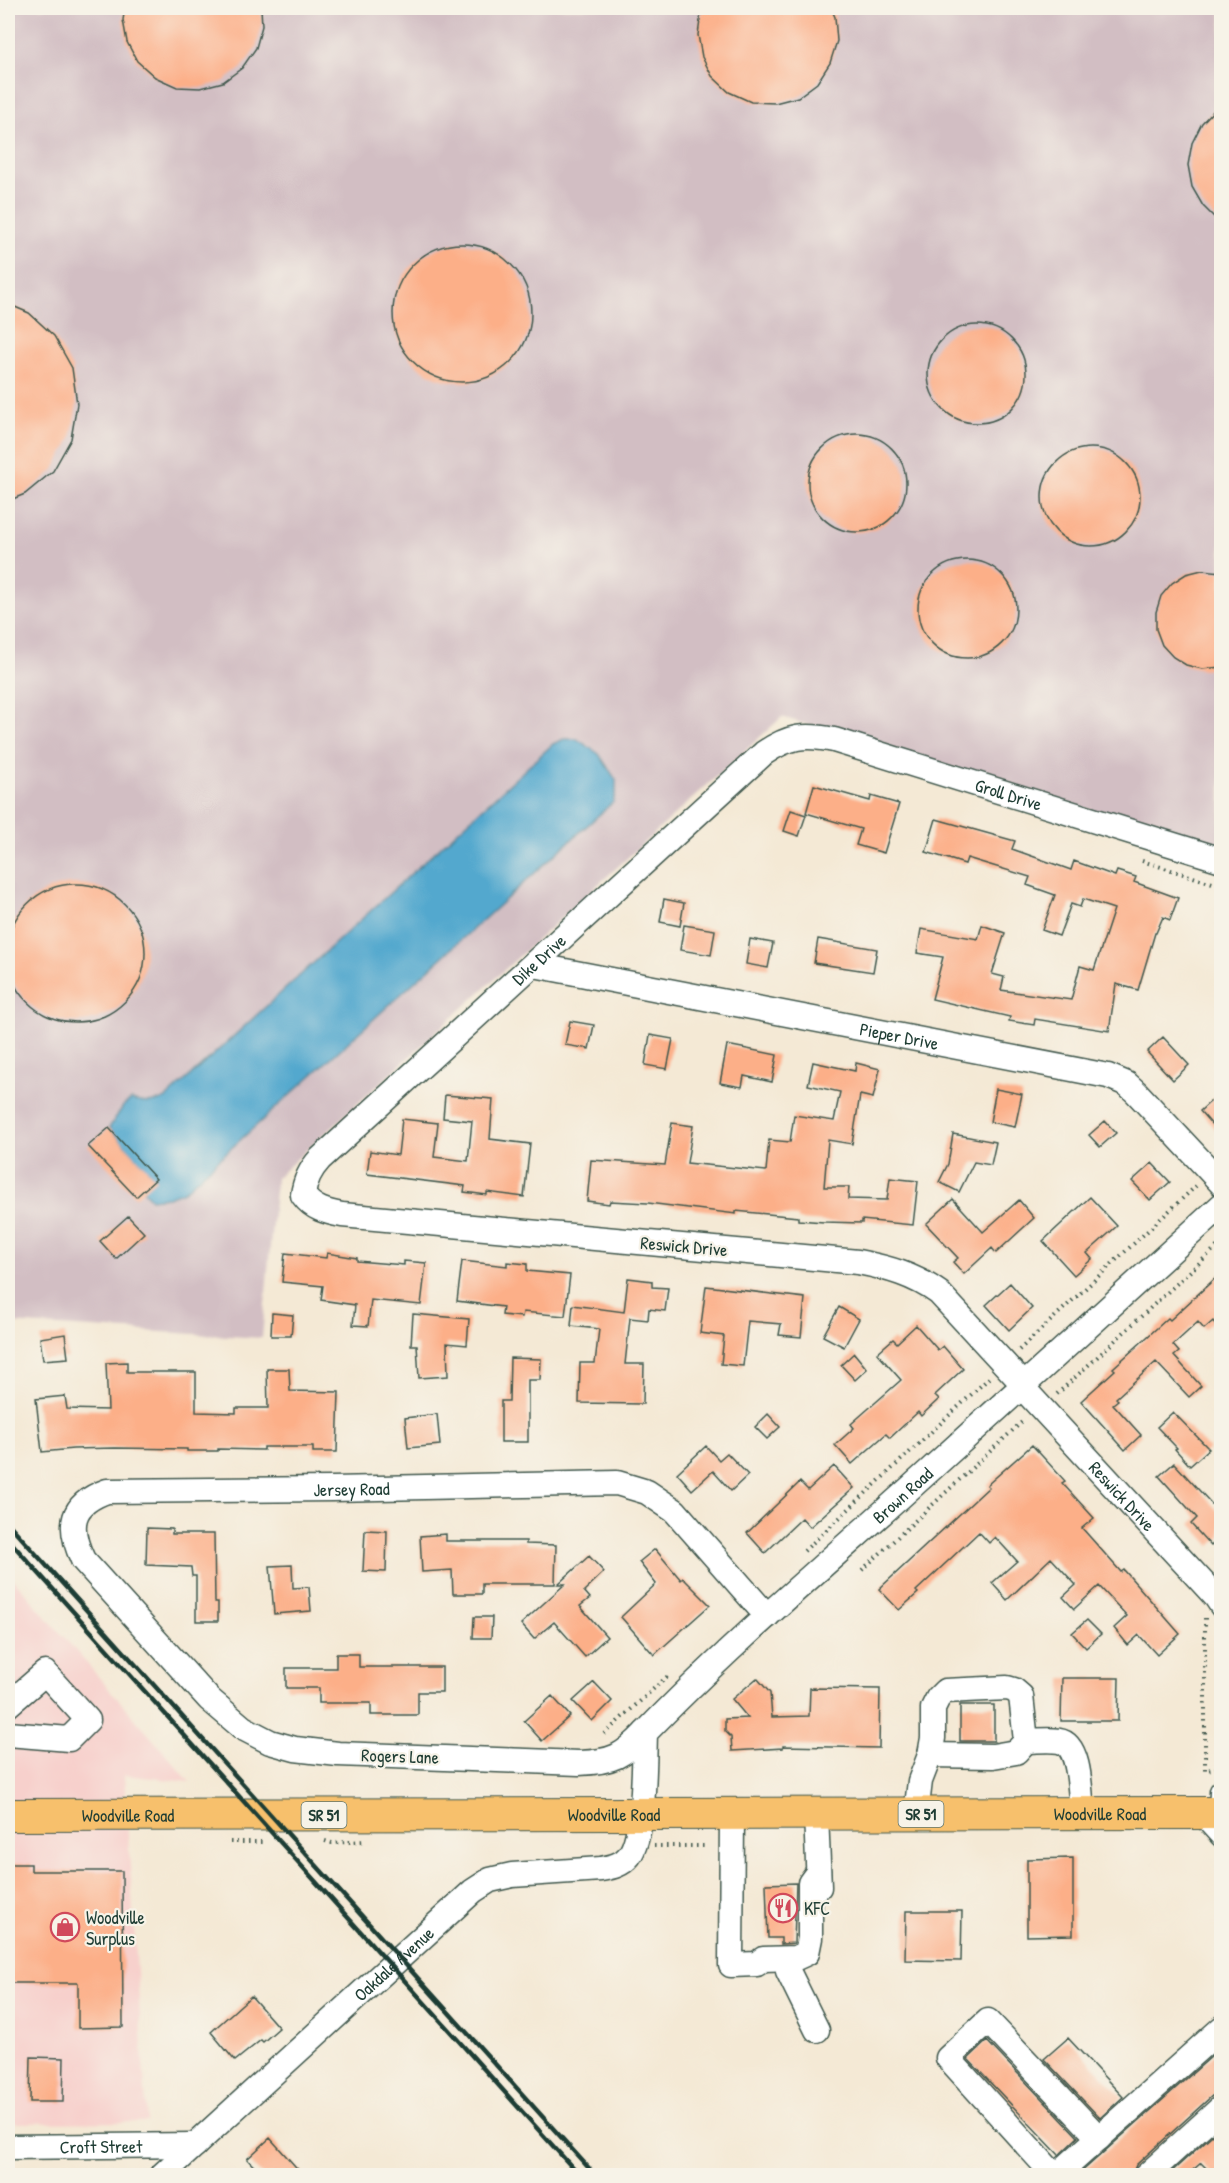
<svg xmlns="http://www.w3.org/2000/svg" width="1229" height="2183" viewBox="0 0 1229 2183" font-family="'Patrick Hand',sans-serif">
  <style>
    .built { fill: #f7d0cc }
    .industrial { fill: #d2bec3 }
    .water { fill: #52a8ce; stroke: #387281; stroke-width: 1.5 }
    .building { fill: #fcaf88 }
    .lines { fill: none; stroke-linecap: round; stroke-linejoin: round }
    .minor-casing { stroke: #3f574c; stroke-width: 27 }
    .major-casing { stroke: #3f574c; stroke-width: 34 }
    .path { stroke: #3f574c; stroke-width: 4; stroke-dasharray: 1.5 4.5; stroke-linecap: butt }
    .minor { stroke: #fff; stroke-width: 24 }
    .major { stroke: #f7c06c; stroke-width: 32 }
    .rail { stroke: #1f3d34; stroke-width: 4.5 }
    .labels { text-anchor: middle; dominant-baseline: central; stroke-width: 4.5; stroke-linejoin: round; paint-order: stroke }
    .shield { fill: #f7f3e8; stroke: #60746a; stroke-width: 1.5 }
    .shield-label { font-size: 16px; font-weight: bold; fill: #1f3d34 }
    .street-label { font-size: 18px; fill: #1f3d34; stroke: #f7f3e8 }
    .poi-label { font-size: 18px; fill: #1f3d34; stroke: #f7f3e8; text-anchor: start }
  </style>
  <rect width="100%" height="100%" fill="#f7f3e8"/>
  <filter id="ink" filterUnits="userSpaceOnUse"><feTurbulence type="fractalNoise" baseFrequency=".0167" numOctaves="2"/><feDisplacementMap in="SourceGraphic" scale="12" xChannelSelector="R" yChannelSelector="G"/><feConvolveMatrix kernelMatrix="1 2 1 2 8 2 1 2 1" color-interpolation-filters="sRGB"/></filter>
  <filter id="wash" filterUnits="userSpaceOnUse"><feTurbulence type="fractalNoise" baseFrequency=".008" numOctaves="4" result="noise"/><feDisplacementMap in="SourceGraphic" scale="24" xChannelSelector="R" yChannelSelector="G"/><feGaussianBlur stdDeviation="1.35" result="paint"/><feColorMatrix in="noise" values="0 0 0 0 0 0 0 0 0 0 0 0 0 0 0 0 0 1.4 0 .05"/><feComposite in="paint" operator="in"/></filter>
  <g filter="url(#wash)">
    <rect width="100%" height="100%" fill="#f4e9d5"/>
    <!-- built -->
    <path class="built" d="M8 1573 190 1782 124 1775 147 2122 8 2123Z"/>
    <!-- industrial -->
    <path class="industrial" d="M8 8H1221V850L782 717 276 1178 262 1338 8 1323Z"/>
    <!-- water -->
    <path class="water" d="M564 739H577L599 754 616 780V791L613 802 184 1191 168 1197 151 1199 143 1190 155 1179 109 1128 124 1105 131 1100C145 1104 153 1104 166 1098L553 744Z"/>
    <g id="blocks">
      <!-- building -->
      <path class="building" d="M125 8H261L262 26 256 48 242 68 223 82 200 88 177 87 155 77 137 61 127 42 123 20Z
        M704 8H831L835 17 837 41 830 63 817 83 798 97 775 103 751 102 729 92 712 76 702 57 698 35 701 13Z
        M1221 103V224L1203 206 1192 187 1188 165 1192 143 1202 123Z
        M393 313a69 69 0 1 1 138 0a69 69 0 1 1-138 0Z
        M8 304 29 313 54 336 72 368 77 404 71 439 53 471 25 494 8 501Z
        M928 374a49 49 0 1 1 98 0a49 49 0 1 1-98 0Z
        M808 483a49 49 0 1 1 98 0a49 49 0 1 1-98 0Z
        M1042 497a49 49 0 1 1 98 0a49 49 0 1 1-98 0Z
        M918 609a49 49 0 1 1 98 0a49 49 0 1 1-98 0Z
        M1202 570 1221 572V667L1202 669 1186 665 1173 657 1162 645 1156 629V612L1161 596 1172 583 1186 574Z
        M814 785 870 801 871 796 899 804 884 853 856 845 861 829 806 813Z
        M791 810 806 815 799 836 784 831Z
        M936 819 1015 841 1012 849 1071 870 1074 861 1115 876 1117 871 1136 877 1134 882 1178 898 1170 920 1163 917 1156 933H1155L1138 990 1116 984 1109 1031 1035 1019 1034 1025 1009 1021 1010 1017 932 999 943 957 917 953 921 929 978 939 982 925 1005 933 992 974 1004 977 1001 990 1071 1000 1080 966 1094 970 1114 909 1083 899 1080 907 1071 904 1059 936 1042 930 1055 895 1027 885 1030 877 967 858 965 864 926 852Z
        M7 953a69 69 0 1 1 138 0a69 69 0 1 1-138 0Z
        M664 899 684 903 680 926 660 922Z
        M684 925 715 930 711 955 680 950Z
        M750 939 773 943 768 968 746 964Z
        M818 939 877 949 873 972 814 963Z
        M570 1021 594 1025 589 1049 565 1045Z
        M650 1035 673 1039 667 1069 645 1065Z
        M1163 1037 1189 1065 1173 1080 1147 1052Z
        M727 1045 777 1055 772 1082 744 1076 742 1087 720 1083Z
        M813 1062 855 1071 856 1063 880 1069 873 1098 860 1095 852 1144 828 1140 824 1187H849L848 1199 887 1200 890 1178 918 1181 913 1225 862 1220V1223L824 1222 798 1220V1217L736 1211V1214L648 1203 610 1201 609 1204 587 1201 591 1160 665 1165 672 1123 693 1126 687 1163 766 1171 769 1140 790 1142 794 1115 834 1121 840 1092 808 1085Z
        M996 1089 1022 1094 1015 1127 990 1122Z
        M1221 1092V1135L1200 1111Z
        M445 1095 493 1099 490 1139 530 1144 524 1197 487 1192V1195L464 1192 465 1186 367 1174 370 1151 398 1155 402 1119 438 1123 434 1157 468 1161 472 1121 443 1118Z
        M1105 1121 1116 1133 1100 1147 1089 1135Z
        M109 1128 156 1179 136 1197 88 1146Z
        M953 1134 996 1142 991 1165 974 1162 959 1192 939 1182 948 1164Z
        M1152 1163 1170 1182 1150 1200 1132 1181Z
        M1090 1197 1117 1226 1087 1253 1092 1259 1074 1275 1043 1241Z
        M953 1199 983 1232 1019 1200 1034 1218 996 1253 992 1248 964 1274 953 1262 958 1258 926 1224Z
        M128 1216 144 1233 116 1259 100 1241Z
        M285 1253 326 1258 327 1253 357 1258V1261L404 1265V1261L426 1263 421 1305 371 1300 368 1326 353 1325 355 1305 321 1300 323 1286 282 1282Z
        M462 1261 507 1266V1262L527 1264V1271L570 1275 565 1316 523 1312 522 1317 502 1315 503 1307 457 1301Z
        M1221 1273V1331L1213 1321 1204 1329 1198 1322 1173 1345 1179 1352 1174 1356 1201 1386 1189 1397 1156 1362 1116 1398 1118 1400 1113 1404 1141 1435 1125 1450 1081 1401 1115 1370 1113 1368 1168 1318 1170 1320Z
        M628 1278 652 1281V1287L668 1288 665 1311 649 1309 648 1320 630 1318 625 1364H644L643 1404 579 1403 580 1363H595L599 1329 571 1326 573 1305 624 1312Z
        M1010 1283 1032 1308 1009 1330 986 1305Z
        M706 1286 805 1298 801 1337 779 1335 781 1324 748 1321 743 1366 721 1364 724 1336 700 1333Z
        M839 1307 859 1319 844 1347 823 1336Z
        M272 1313 293 1315 291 1336H271Z
        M413 1314 469 1319 467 1345 447 1343 448 1376 419 1378 417 1345H411Z
        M916 1325 938 1350 943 1346 963 1369 935 1395 939 1399 921 1416 918 1412 890 1438 886 1434 852 1464 835 1445 854 1428 851 1424 901 1380 877 1353 893 1339 897 1343Z
        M65 1334 68 1358 43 1360 40 1338Z
        M854 1353 867 1369 855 1380 841 1365Z
        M510 1358 541 1359 540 1380H528V1442H501V1401H509Z
        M127 1362V1372H196V1412L236 1413V1408H268L267 1369H289L290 1391 339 1392 337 1452H313V1447H264V1450L218 1449V1451H187V1449L115 1448 73 1449 42 1452 36 1399 65 1396 67 1409 108 1410 106 1363Z
        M1173 1412 1209 1449 1190 1466 1175 1449 1177 1448 1157 1427Z
        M437 1414 440 1445 408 1448 405 1418Z
        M768 1414 780 1427 767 1439 755 1427Z
        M1032 1445 1065 1481 1062 1483 1094 1518 1082 1528 1121 1572 1124 1570 1180 1634 1157 1655 1139 1635 1128 1645 1114 1628 1127 1616 1099 1586 1074 1609 1063 1597 1076 1585 1051 1558 1007 1600 992 1583 1017 1561 995 1537 989 1543 979 1532 916 1591 918 1593 899 1610 879 1589 989 1487 987 1485Z
        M706 1446 719 1460 727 1453 748 1475 731 1491 713 1471 692 1490 677 1473Z
        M1174 1463 1221 1514V1536L1211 1546 1191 1524 1197 1518 1159 1476Z
        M834 1466 854 1488 810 1527 802 1518 765 1553 747 1533 800 1482 808 1490Z
        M147 1528 172 1529V1534H214L215 1602H218V1621H196V1576H192L191 1567 146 1565Z
        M365 1530 387 1531 386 1572 363 1571Z
        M446 1534V1541H526V1544L556 1545 555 1584H482V1594H453L452 1570 422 1572 420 1536Z
        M655 1549 681 1580 683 1578 710 1605 654 1655 621 1617 656 1584 639 1562Z
        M589 1556 604 1572 584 1591 590 1598 580 1606 607 1637 585 1657 554 1622 534 1639 521 1624 565 1584H558Z
        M292 1565 293 1588 309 1587 311 1611 274 1614 270 1566Z
        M474 1617H492L491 1638H473Z
        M1087 1620 1101 1634 1086 1648 1072 1633Z
        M336 1654H359V1667H442V1692H418V1715H371V1703H319V1688H286V1668H336Z
        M757 1678 770 1693 772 1717 809 1716 810 1688 880 1689 879 1748 783 1746V1748L732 1751 731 1737 725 1731V1719L748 1718 732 1699Z
        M1062 1678H1119L1118 1721H1061Z
        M594 1682 612 1701 592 1721 573 1701Z
        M552 1696 570 1716 542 1741 524 1721Z
        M960 1705H994V1741H960Z
        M1073 1858V1935L1027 1936V1859Z
        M8 1864H31V1871H122L123 2027 78 2028V1983H8Z
        M796 1883 794 1943 781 1944V1938H768L766 1884Z
        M906 1911H962L961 1961 905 1960Z
        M251 1996 279 2028 263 2042 261 2040 235 2061 211 2032Z
        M1068 2038 1123 2097 1100 2118 1044 2059Z
        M987 2041 1078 2137 1059 2155 968 2059Z
        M1221 2048V2093L1212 2096 1136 2165 1132 2175H1078Z
        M31 2057 64 2058 63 2102H30Z
        M1221 2127V2175H1213L1201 2163 1187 2175H1168Z
        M270 2138 303 2175H262L247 2159Z"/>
    </g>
  </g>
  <g filter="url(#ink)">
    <use href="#blocks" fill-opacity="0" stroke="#3f574c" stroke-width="1.5"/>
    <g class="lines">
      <!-- minor casing -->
      <g class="minor-casing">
        <g id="minor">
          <path id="s1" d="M534 965 1108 1076 1127 1084 1136 1092 1222 1184"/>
          <path id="s2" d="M1025 1386 939 1293C914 1275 889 1268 858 1262L342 1215C326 1212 313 1209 303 1195 305 1180 310 1170 320 1159L764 753C789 736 804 734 834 740L1222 860"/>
          <path id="s3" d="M1022 1387 1216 1597 1222 1606"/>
          <path d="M8 1705 45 1673 88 1720 69 1739 8 1734"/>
          <path id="s4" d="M645 1733C623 1756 613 1762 579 1763L338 1754 295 1749 270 1742 243 1728 209 1699 83 1560C67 1526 70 1504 107 1491L333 1489 617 1483 647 1492 675 1511 767 1616"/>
          <path d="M930 1755 993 1756 1016 1752 1026 1741"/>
          <path d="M1202 1813 1222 1835"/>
          <path d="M1221 1813 1222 1792"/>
          <path d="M732 1814 731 1965 757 1964 763 1959 796 1958 807 1953 810 1938V1883L818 1872"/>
          <path d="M816 1814 819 1887"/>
          <path d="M916 1814 920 1781 930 1755 933 1738V1708L938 1698 945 1691 1007 1688 1014 1690 1021 1696 1026 1741C1036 1741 1049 1739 1059 1741 1081 1744 1080 1796 1082 1813"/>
          <path d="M788 1971 817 2030"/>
          <path id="s5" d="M8 2147 195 2145"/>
          <path id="s6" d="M161 2176 473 1891 490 1880 512 1875 601 1869C612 1867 622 1865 629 1856 645 1835 644 1761 645 1733 725 1650 813 1575 899 1498 1007 1401 1114 1303 1222 1205"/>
          <path d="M1055 2176 948 2058 988 2021 1099 2138"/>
          <path d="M1056 2176 1222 2028"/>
          <path d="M1146 2176 1222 2107"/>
        </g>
      </g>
      <!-- major casing -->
      <g class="major-casing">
        <g id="major">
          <path id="s7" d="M8 1815 1222 1813"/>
        </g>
      </g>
      <!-- path -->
      <path class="path" d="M1142 861 1222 886
        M1019 1350 1196 1186
        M1057 1394 1222 1242
        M804 1551 989 1378
        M862 1570 1024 1420
        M1205 1618V1770L1222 1768
        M604 1734 670 1674
        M325 1841 332 1843 365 1841
        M230 1842H265
        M654 1846H705"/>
      <!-- minor -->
      <use href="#minor" class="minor"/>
      <!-- major -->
      <use href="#major" class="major"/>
      <!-- rail -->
      <path class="rail" d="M8 1523 596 2176
        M8 1539 580 2176"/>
    </g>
  </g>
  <!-- icons -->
  <defs>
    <g id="restaurant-ring" transform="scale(1.5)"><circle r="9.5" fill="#f7f3e8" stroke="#d1495b" stroke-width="1.5"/><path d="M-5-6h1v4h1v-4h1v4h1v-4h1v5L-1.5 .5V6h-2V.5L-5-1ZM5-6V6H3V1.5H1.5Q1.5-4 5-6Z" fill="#d1495b"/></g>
    <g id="shop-ring" transform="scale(1.5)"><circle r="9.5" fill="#f7f3e8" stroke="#d1495b" stroke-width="1.5"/><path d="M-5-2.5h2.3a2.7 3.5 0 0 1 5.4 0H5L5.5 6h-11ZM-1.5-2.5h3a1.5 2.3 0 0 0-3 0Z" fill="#d1495b"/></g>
  </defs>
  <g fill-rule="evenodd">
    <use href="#restaurant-ring" x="783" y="1908"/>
    <use href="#shop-ring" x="65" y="1927"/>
  </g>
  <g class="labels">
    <!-- shield labels -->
    <g class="shield">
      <rect x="898.5" y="1801" width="45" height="26" rx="4.5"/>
      <rect x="301.5" y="1802" width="45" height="26" rx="4.5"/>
    </g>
    <g class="shield-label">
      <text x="921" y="1814">SR 51</text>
      <text x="324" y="1815">SR 51</text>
    </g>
    <!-- street labels -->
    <g class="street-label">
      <text stroke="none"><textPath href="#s2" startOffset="1676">Groll Drive</textPath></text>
      <text stroke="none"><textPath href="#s2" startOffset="1114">Dike Drive</textPath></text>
      <text stroke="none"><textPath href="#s1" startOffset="372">Pieper Drive</textPath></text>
      <text transform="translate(684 1246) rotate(5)">Reswick Drive</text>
      <text stroke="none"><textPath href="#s4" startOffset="980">Jersey Road</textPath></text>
      <text stroke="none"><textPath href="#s6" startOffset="1062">Brown Road</textPath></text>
      <text stroke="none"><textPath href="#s3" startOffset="148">Reswick Drive</textPath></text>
      <text transform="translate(400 1756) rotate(2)">Rogers Lane</text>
      <text stroke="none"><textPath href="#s7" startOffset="1092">Woodville Road</textPath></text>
      <text stroke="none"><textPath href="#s7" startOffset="120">Woodville Road</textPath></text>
      <text stroke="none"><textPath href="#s7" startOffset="606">Woodville Road</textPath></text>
      <text stroke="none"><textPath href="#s6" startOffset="315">Oakdale Avenue</textPath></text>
      <text stroke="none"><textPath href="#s5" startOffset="93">Croft Street</textPath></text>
    </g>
    <!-- poi labels -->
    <g class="poi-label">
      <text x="804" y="1908">KFC</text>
      <text x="86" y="1917">Woodville<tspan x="86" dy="21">Surplus</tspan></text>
    </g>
  </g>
  <!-- margin -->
  <rect width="1229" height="2183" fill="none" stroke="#f7f3e8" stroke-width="30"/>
</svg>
